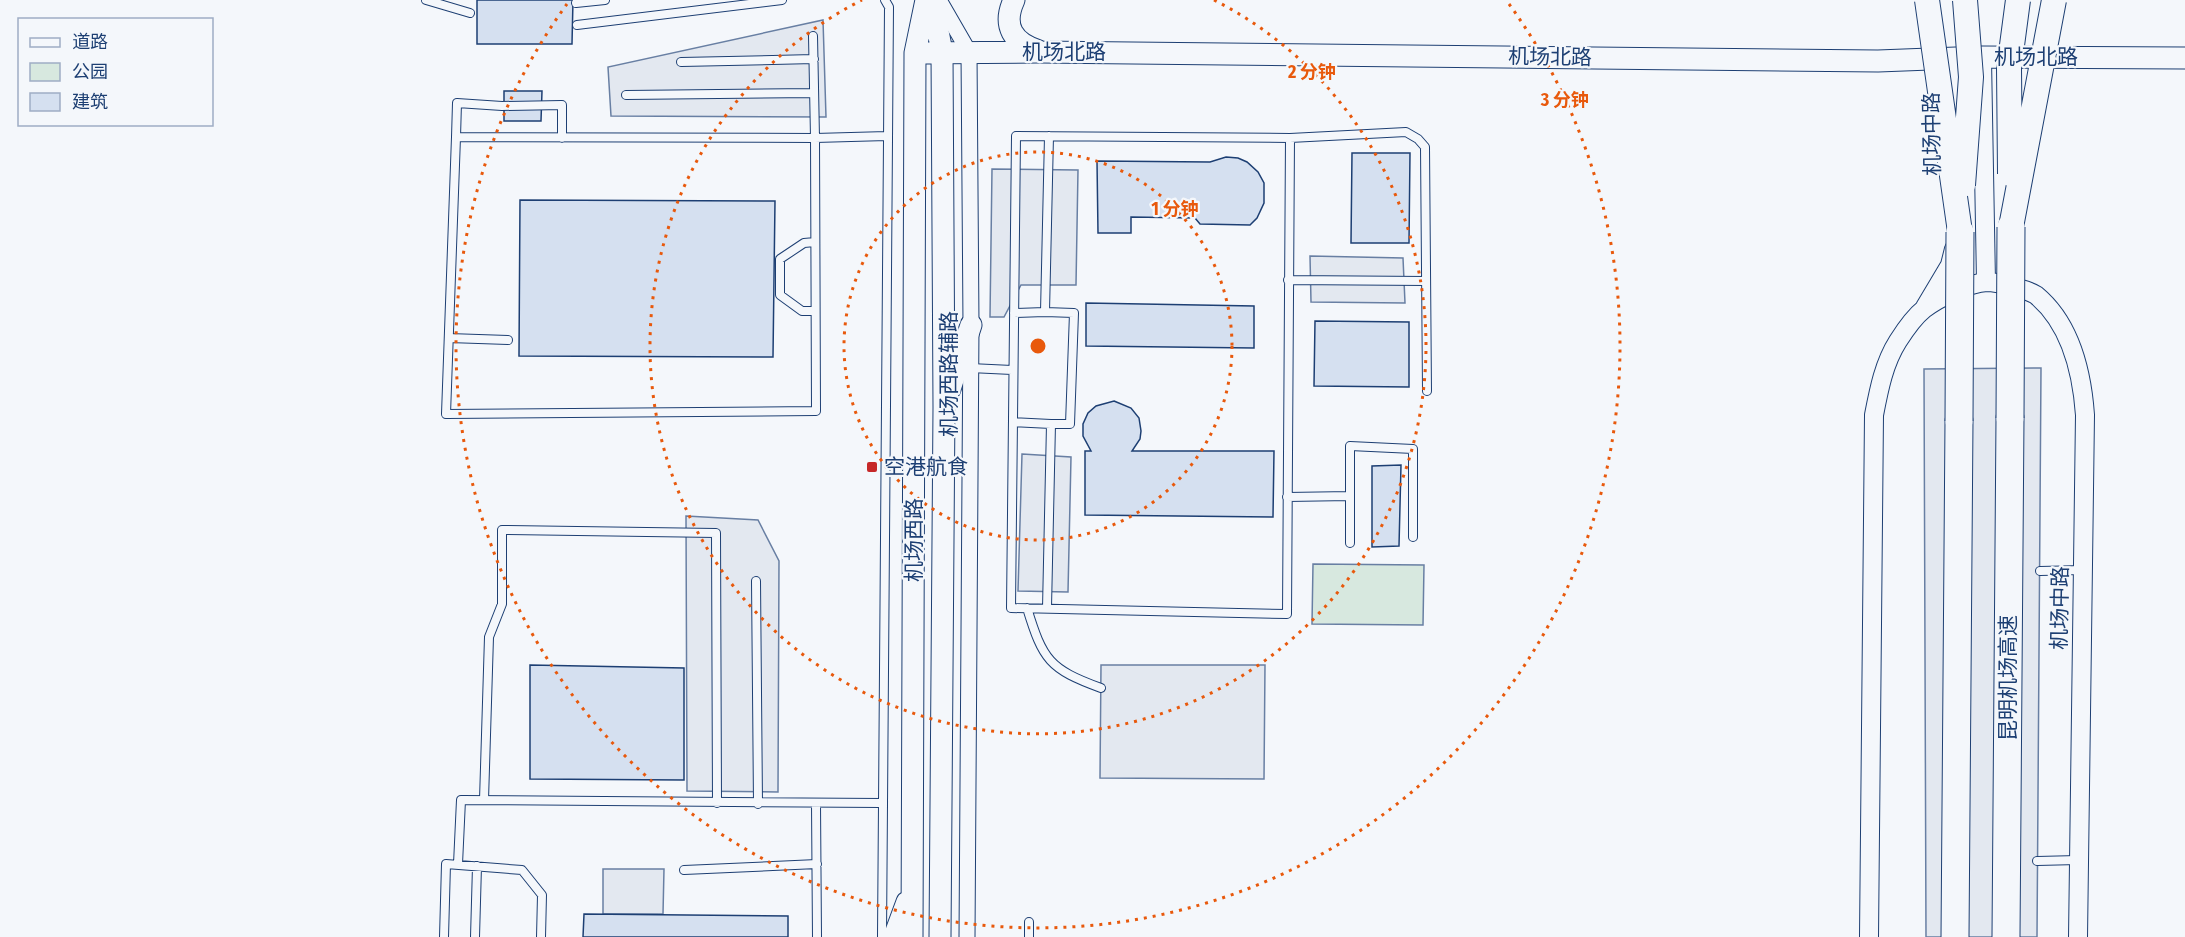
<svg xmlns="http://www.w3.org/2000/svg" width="2185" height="937" viewBox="0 0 2185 937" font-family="'Fira Sans Condensed','Noto Sans SC',sans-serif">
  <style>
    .green { fill: #d7e8df; stroke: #687fa3; stroke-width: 1.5 }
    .parking { fill: #e3e8f0; stroke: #687fa3; stroke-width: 1.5 }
    .building { fill: #d5e0f0; stroke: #1d3f73; stroke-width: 1.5 }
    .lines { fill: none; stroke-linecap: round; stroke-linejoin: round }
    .service-casing { stroke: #1d3f73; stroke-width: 10 }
    .minor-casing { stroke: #1d3f73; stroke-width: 17 }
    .tertiary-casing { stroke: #1d3f73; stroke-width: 20 }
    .secondary-casing { stroke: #1d3f73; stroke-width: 23 }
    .motorway-casing { stroke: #1d3f73; stroke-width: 29 }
    .service { stroke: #f4f7fb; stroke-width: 8 }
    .minor { stroke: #f4f7fb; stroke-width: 15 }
    .tertiary { stroke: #f4f7fb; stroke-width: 18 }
    .secondary { stroke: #f4f7fb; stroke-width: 21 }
    .motorway { stroke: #f4f7fb; stroke-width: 27 }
    .trunk-bridge-casing { stroke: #1d3f73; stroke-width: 26; stroke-linecap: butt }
    .motorway-bridge-casing { stroke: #1d3f73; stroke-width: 29; stroke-linecap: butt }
    .trunk-bridge { stroke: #f4f7fb; stroke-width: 24 }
    .motorway-bridge { stroke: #f4f7fb; stroke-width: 27 }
    .ring { fill: none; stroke: #e8590c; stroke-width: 3; stroke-dasharray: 3 6 }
    .poi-dot { fill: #c62828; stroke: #f4f7fb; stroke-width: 2 }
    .labels { text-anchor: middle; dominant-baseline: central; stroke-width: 4.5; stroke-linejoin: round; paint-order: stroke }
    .street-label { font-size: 21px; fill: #1d3f73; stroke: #f4f7fb }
    .poi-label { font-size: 21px; fill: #1d3f73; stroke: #f4f7fb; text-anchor: start }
    .centre { fill: #e8590c; stroke: #f4f7fb; stroke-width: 3 }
    .ring-label { font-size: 18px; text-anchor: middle; font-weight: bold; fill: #e8590c; stroke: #f4f7fb; stroke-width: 4.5; stroke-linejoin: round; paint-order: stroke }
  </style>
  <rect width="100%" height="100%" fill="#f4f7fb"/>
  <!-- green -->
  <path class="green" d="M1313 564 1424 565 1423 625 1312 624Z"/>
  <!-- parking -->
  <path class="parking" d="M823 20 826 117 611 116 608 67Z
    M992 169 1078 170 1076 285H1021L1004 317H990Z
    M1310 256 1403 258 1405 303 1311 302Z
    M2041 368 2037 937H1926L1924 369Z
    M1022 454 1071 457 1068 592 1018 591Z
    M686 516 758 520 779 561 778 792 687 791Z
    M1101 665H1265L1264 779 1100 778Z
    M603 869H664L663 914H603Z"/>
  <!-- building -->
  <path class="building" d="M477 0H573L572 44H477Z
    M504 91H542L541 121H504Z
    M1352 153H1410L1409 243H1351Z
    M1226 157 1238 158 1247 162 1258 172 1264 183V203L1257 218 1250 225 1200 224 1195 218 1131 217V233H1098L1097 161 1210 162Z
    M520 200 775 201 773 357 519 356Z
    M1086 303 1254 306V348L1086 346Z
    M1315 321 1409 322V387L1314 386Z
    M1114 401 1131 408 1139 418 1141 431 1140 439 1132 451H1274L1273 517 1085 515V451H1091L1083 436V424L1088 413 1096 406Z
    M1401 465 1399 546 1372 547V466Z
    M530 665 684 668V780L530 779Z
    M584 914 788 916V937H583Z"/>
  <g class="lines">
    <!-- service casing -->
    <g class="service-casing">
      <path id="service" d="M426 0 470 13
        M576 3 605 0
        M577 25 782 0
        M813 36 815 138 456 137 446 414 816 411 815 138 887 136
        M681 62 814 59
        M626 95 814 93
        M1016 136 1290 138 1287 614 1011 608Z
        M456 137 457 103 502 106 562 105V138
        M1290 138 1406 132 1418 139 1425 147 1427 391
        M1288 280 1426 281
        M815 311H802L780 295V259L804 243 815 242
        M1045 312 1074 313 1070 424H1051
        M1014 313 1045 312 1049 136
        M449 338 508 340
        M970 368 1012 370
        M1013 422 1051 424 1047 608
        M1287 497 1350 496
        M1350 543V446L1413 449V537
        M2040 571 2083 570
        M756 581 758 804
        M1027 608C1043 660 1049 669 1101 688
        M484 800 489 637 502 604V530L716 533 717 803
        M816 804 817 937
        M2037 861 2078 860
        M458 864 461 800 882 803
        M684 870 817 864
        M444 937 446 864 522 870 542 895 541 937
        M475 937 477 866
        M882 937 889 7 885 0
        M1029 937V922"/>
    </g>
    <!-- minor casing -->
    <g class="minor-casing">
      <path id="minor" d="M939 0 969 52 971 325 967 937"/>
    </g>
    <!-- tertiary casing -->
    <g class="tertiary-casing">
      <path id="tertiary" d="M1953 58 1954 126
        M1982 59 1986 282
        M1925 307 1950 265 1954 249
        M1869 937 1874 415C1879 389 1884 363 1898 341 1905 330 1914 317 1924 309 1938 298 1969 283 1987 282 1996 282 2006 285 2014 287 2021 289 2030 291 2036 295 2071 324 2082 373 2085 415L2078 937"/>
    </g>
    <!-- secondary casing -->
    <g class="secondary-casing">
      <path id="secondary" d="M932 0 942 52 944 407 940 937
        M1014 0C1002 26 1013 43 1039 51
        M915 53 1039 52 1878 61 1982 57 2185 58
        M950 389 971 325
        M894 937 907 902
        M912 937 915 53 926 0"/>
    </g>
    <!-- motorway casing -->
    <g class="motorway-casing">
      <path id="motorway" d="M1955 937 1959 421
        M2006 937 2010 418"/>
    </g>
    <!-- service -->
    <use href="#service" class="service"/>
    <!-- minor -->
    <use href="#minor" class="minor"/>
    <!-- tertiary -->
    <use href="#tertiary" class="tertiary"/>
    <!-- secondary -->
    <use href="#secondary" class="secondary"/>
    <!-- motorway -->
    <use href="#motorway" class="motorway"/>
    <!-- trunk-bridge casing -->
    <g class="trunk-bridge-casing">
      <path id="trunk-bridge" d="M1927 0 1960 232
        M2010 174 2009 68 2018 0
        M1963 185 1971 77 1965 0
        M2011 227 2054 0"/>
    </g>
    <!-- motorway-bridge casing -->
    <g class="motorway-bridge-casing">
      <path id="motorway-bridge" d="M2010 418 2011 227
        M1959 421 1960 232"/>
    </g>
    <!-- trunk-bridge -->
    <use href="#trunk-bridge" class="trunk-bridge"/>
    <!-- motorway-bridge -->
    <use href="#motorway-bridge" class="motorway-bridge"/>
  </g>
  <!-- distance rings -->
  <g class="ring">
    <circle cx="1038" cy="346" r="194"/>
    <path d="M1214 0A388 388 0 1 1 862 0"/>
    <path d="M1509 4A582 582 0 1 1 567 4"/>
  </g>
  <!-- markers -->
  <rect class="poi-dot" x="866" y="461" width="12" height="12" rx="3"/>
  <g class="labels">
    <!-- street labels -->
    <g class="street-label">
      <text x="1064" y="52">机场北路</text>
      <text transform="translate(1550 57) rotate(1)">机场北路</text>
      <text x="2036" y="57">机场北路</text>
      <text transform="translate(1932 134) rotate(-91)">机场中路</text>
      <text transform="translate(949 374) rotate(-90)">机场西路辅路</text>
      <text transform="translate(914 540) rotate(-90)">机场西路</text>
      <text transform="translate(2060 608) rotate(-89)">机场中路</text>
      <text transform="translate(2008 678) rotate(-90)">昆明机场高速</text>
    </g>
    <!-- poi labels -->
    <g class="poi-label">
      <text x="884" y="467">空港航食</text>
    </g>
  </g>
  <circle cx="1038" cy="346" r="9" class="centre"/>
  <g class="ring-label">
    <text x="1312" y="78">2 分钟</text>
    <text x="1565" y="106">3 分钟</text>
    <text x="1175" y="215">1 分钟</text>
  </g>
  <!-- legend -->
  <rect x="18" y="18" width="195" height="108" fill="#f4f7fb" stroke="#9eadc5" stroke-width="1.5"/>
  <rect x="30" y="38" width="30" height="9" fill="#f4f7fb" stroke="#9eadc5" stroke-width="1.5"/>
  <text x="72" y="48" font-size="18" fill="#1d3f73">道路</text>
  <rect x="30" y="63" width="30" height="18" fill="#d7e8df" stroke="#9eadc5" stroke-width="1.5"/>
  <text x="72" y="78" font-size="18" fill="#1d3f73">公园</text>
  <rect x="30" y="93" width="30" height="18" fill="#d5e0f0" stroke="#9eadc5" stroke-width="1.5"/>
  <text x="72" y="108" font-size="18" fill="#1d3f73">建筑</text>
</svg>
